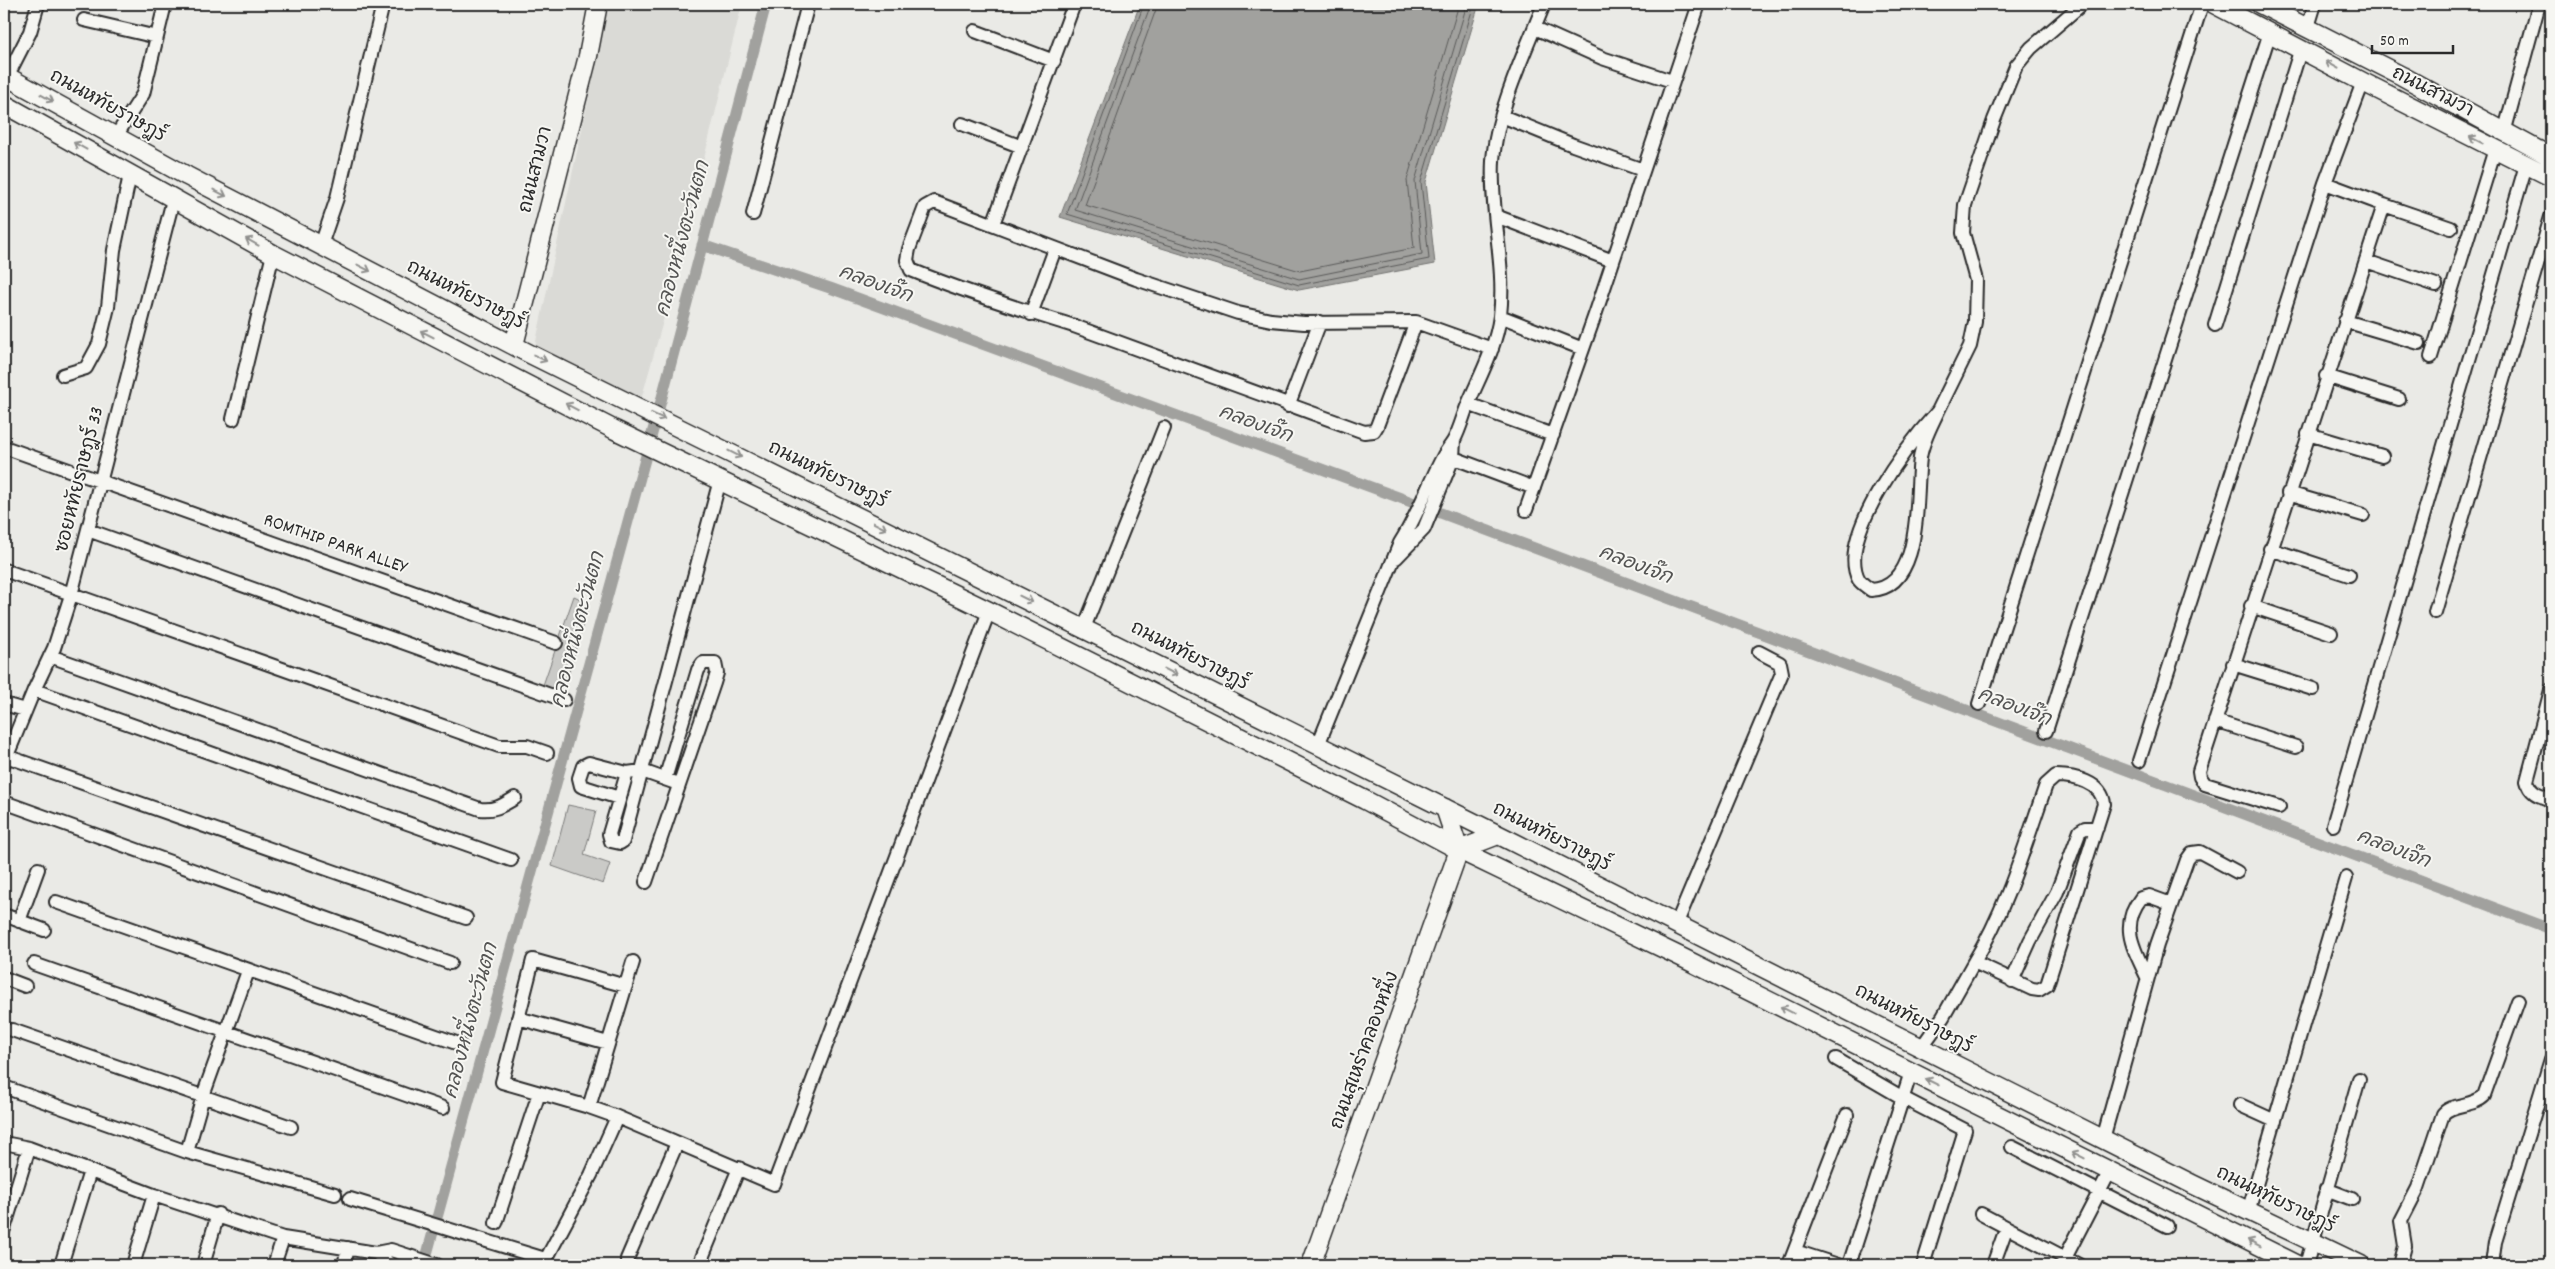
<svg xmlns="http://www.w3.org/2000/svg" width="2555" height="1269" viewBox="0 0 2555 1269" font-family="Dekko,'Playpen Sans Thai',sans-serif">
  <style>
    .built { fill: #dadad6 }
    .green { fill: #cacac7; stroke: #7a7a79 }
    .water { fill: #a1a19e; stroke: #727270 }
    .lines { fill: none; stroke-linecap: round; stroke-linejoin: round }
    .shore { stroke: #5a5a59; stroke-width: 1 }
    .canal { stroke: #a1a19e; stroke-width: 11 }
    .street-casing { stroke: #2b2b2b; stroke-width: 16 }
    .secondary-casing { stroke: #2b2b2b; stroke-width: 21 }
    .street { stroke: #f6f6f2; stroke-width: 12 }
    .secondary { stroke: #f6f6f2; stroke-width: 18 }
    .oneway { stroke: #90908e }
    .labels { text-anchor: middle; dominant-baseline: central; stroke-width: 4; stroke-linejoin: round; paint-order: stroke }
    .street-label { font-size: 19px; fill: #2b2b2b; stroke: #f6f6f2 }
    .water-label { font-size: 20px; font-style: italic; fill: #545453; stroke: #f6f6f2 }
  </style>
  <rect width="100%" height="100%" fill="#eaeae6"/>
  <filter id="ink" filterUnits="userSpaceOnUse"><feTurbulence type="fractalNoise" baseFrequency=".02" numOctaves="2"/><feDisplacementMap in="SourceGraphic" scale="10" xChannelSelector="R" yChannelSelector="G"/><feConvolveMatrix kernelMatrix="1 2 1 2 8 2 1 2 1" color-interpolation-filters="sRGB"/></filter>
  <g filter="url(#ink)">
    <!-- built -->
    <path class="built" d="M609 4H742L672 289 641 400 535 346Z"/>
    <!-- green -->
    <path class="green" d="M574 596 589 603 562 696 542 688Z
      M568 805 596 811 584 855 610 864 603 884 552 866Z"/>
    <!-- water -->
    <path class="water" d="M1140 4H1479L1426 182 1435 264 1299 290 1060 217Z"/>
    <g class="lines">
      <!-- shore -->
      <path class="shore" d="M1144 4 1067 214 1299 285 1429 259 1421 182 1474 4
        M1151 4 1075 210 1299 279 1422 254 1415 181 1467 4
        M1158 4 1085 205 1300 271 1414 248 1407 180 1459 4"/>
      <!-- canal -->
      <path class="canal" d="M702 245 830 288 1406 500 2551 929
        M424 1265 661 401 766 4"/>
      <!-- street casing -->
      <g class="street-casing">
        <path id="street" d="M84 20 157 37
          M2308 27 2315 4
          M1535 28 1602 58 1672 81
          M975 31 1054 61
          M7 77 30 32 38 4
          M1502 116 1573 145 1643 170
          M962 124 1022 147
          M2504 133 2539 4
          M116 136 143 94 165 4
          M2384 205 2451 228
          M753 214 808 4
          M1496 216 1613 261
          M993 224 1074 4
          M321 245 337 198 383 4
          M2366 261 2436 285
          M1031 314 1055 249
          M1500 316 1583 349
          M2345 321 2419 343
          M1416 322 1377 426 1374 431 1364 432 1074 326C1019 309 965 292 911 270L907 260 909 249 925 207 934 202 1136 279 1238 313 1271 320 1304 323 1416 322 1492 349
          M2215 325 2301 48
          M2431 357 2495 149
          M63 375 86 368 99 344 108 307 114 250 130 175
          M2326 376 2399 399
          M1468 404 1553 435
          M1288 406 1320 322
          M1938 411 1970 346 1975 322 1976 280 1963 233 1965 205 1994 120 2016 66 2031 48 2082 4
          M1938 411C1931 426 1922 442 1920 458 1915 495 1924 588 1871 590 1867 587 1862 584 1859 580 1835 537 1910 442 1938 411Z
          M233 419 273 254
          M2308 434 2382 456
          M4 447 556 643
          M1446 455 1534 488
          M2288 493 2363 515
          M1526 510 1596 312 1699 4
          M88 530 564 700
          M2270 549 2349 575
          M1396 558 1424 529 1453 458 1454 440
          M4 570 499 746H527L547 753
          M2251 606 2331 633
          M2435 612 2551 217
          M1084 628 1164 428
          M50 656 480 809C495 811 503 805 515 798
          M2233 664 2313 689
          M34 690 511 860
          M2551 690 2527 781C2530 794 2540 796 2551 800
          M4 704 25 710
          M1979 704 2202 4
          M2215 721 2296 747
          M2046 731 2270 32
          M1318 745 1400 543C1418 515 1428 484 1444 455 1447 450 1451 445 1454 440 1460 429 1463 416 1468 404 1480 376 1496 347 1500 316 1506 264 1490 213 1493 161 1496 112 1526 50 1544 4
          M6 756 466 918
          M2139 761 2325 183 2363 82
          M4 763 34 690 54 648 71 595 173 200
          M627 773 609 834 611 841 620 843 623 841 624 837 720 480
          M619 798 581 786 579 778 583 766 589 763 627 773 642 771 673 782
          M4 802 450 963
          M2279 807 2205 784 2200 777 2199 771 2384 205 2325 183
          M2333 825 2526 165
          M646 882 714 683 717 673 715 663H703L698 670 665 779
          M56 902 459 1044
          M4 915 44 930
          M19 921 38 869
          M1676 925 1782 673 1780 663 1759 652
          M633 962 589 1107 617 1117 774 1184 989 611
          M34 964 443 1108
          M2147 977C2134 949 2119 926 2141 898L2149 896 2171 904
          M4 978 25 986
          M2012 981 2030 941 2057 892 2080 831 2085 828H2097
          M518 1018 608 1043
          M12 1030 291 1127
          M1921 1048 1943 1017 1974 962C2007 908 2025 845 2046 785L2056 776C2074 776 2102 782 2104 804L2047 985 2039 990 2032 989 1974 962
          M1836 1059 1903 1098 1965 1130 1923 1265
          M4 1087 187 1152 335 1194
          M2240 1105 2275 1121
          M589 1107 502 1082 533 960 626 986
          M2103 1139 2157 945 2187 860 2192 853 2200 852 2237 872
          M4 1143 29 1148 154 1195 283 1238 376 1253 391 1250 437 1265
          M2012 1147 2167 1226
          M187 1152 203 1096 248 971
          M2326 1189 2352 1199
          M350 1199 545 1259
          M2248 1212 2346 878
          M1981 1214 2079 1265
          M496 1223 539 1093
          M4 1229 29 1148
          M1795 1251 1838 1265
          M376 1253 391 1265
          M627 1259 677 1143
          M2062 1264 2110 1171
          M61 1265 90 1171
          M133 1265 154 1195
          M203 1265 218 1214
          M274 1265 283 1238
          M344 1265 348 1248
          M543 1265 591 1175 617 1117
          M699 1265 739 1168
          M1789 1265 1847 1115
          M1849 1265 1911 1072
          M1993 1265 2006 1229
          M2306 1265 2359 1079
          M2400 1265 2405 1246 2401 1221 2418 1188 2443 1114C2452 1103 2473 1107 2484 1096L2518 1001
          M2492 1265 2495 1242 2551 1059"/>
      </g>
      <!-- secondary casing -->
      <g class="secondary-casing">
        <path id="secondary" d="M2214 4 2363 82 2551 177
          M2260 4 2402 76 2551 157
          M4 75 187 176 528 353 1507 839 2192 1184 2361 1265
          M4 104 273 254 615 430 989 611 1365 800 1459 850 1681 957 2298 1265
          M514 345 588 56 598 4
          M1445 808 1459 850
          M1459 850 1498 835
          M1311 1265 1459 850"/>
      </g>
      <!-- street -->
      <use href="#street" class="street"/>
      <!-- secondary -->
      <use href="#secondary" class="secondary"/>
    </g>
    <!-- one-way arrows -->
    <defs><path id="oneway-shaft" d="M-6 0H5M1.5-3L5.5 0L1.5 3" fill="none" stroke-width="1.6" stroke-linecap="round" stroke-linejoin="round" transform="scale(1.25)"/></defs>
    <g class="oneway">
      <use href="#oneway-shaft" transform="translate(2332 65) rotate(-151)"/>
      <use href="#oneway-shaft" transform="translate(47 98) rotate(29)"/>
      <use href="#oneway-shaft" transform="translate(2476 140) rotate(-153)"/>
      <use href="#oneway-shaft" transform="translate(80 146) rotate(-151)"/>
      <use href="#oneway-shaft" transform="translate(220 193) rotate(27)"/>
      <use href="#oneway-shaft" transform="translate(252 242) rotate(-151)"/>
      <use href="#oneway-shaft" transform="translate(364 268) rotate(27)"/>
      <use href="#oneway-shaft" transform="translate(427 334) rotate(-153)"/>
      <use href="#oneway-shaft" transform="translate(540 358) rotate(26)"/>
      <use href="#oneway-shaft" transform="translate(572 407) rotate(-152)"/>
      <use href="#oneway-shaft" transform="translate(658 416) rotate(25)"/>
      <use href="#oneway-shaft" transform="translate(735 454) rotate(27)"/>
      <use href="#oneway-shaft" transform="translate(880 526) rotate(27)"/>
      <use href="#oneway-shaft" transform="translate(1026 599) rotate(26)"/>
      <use href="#oneway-shaft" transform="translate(1171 672) rotate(27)"/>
      <use href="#oneway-shaft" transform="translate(1787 1010) rotate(-153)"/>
      <use href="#oneway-shaft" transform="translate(1932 1082) rotate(-154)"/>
      <use href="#oneway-shaft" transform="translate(2078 1155) rotate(-153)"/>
      <use href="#oneway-shaft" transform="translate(2254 1243) rotate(-153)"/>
    </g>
  </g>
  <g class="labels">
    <!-- street labels -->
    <g class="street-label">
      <text transform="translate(2432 93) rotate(27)">ถนนสามวา</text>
      <text transform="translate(107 107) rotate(29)">ถนนหทัยราษฎร์</text>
      <text transform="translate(537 170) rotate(-76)">ถนนสามวา</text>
      <text transform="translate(465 296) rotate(27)">ถนนหทัยราษฎร์</text>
      <text transform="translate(827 476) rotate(26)">ถนนหทัยราษฎร์</text>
      <text transform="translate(81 480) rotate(-76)">ซอยหทัยราษฎร์ 33</text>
      <text transform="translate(335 545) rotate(19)">ROMTHIP PARK ALLEY</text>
      <text transform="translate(1189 657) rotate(27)">ถนนหทัยราษฎร์</text>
      <text transform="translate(1551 838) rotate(27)">ถนนหทัยราษฎร์</text>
      <text transform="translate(1913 1020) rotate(27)">ถนนหทัยราษฎร์</text>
      <text transform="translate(1366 1051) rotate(-70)">ถนนสุเหร่าคลองหนึ่ง</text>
      <text transform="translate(2275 1201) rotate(26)">ถนนหทัยราษฎร์</text>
    </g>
    <!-- water labels -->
    <g class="water-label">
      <text transform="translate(684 239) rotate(-75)">คลองหนึ่งตะวันตก</text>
      <text transform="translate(875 285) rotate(20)">คลองเจ๊ก</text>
      <text transform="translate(1255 425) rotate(20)">คลองเจ๊ก</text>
      <text transform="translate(1635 566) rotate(21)">คลองเจ๊ก</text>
      <text transform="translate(579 630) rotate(-75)">คลองหนึ่งตะวันตก</text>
      <text transform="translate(2014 708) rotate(21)">คลองเจ๊ก</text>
      <text transform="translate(2393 850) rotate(21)">คลองเจ๊ก</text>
      <text transform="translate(472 1021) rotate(-75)">คลองหนึ่งตะวันตก</text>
    </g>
  </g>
  <!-- margin -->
  <rect width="2555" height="1269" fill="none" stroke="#f6f6f2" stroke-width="20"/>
  <rect x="10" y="10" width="2535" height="1249" fill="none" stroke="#2b2b2b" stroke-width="2" filter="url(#ink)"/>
  <!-- scale -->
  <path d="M2372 45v8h81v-8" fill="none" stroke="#2b2b2b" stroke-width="2.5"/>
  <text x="2380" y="45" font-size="15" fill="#2b2b2b" stroke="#f6f6f2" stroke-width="4" paint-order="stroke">50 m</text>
</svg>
